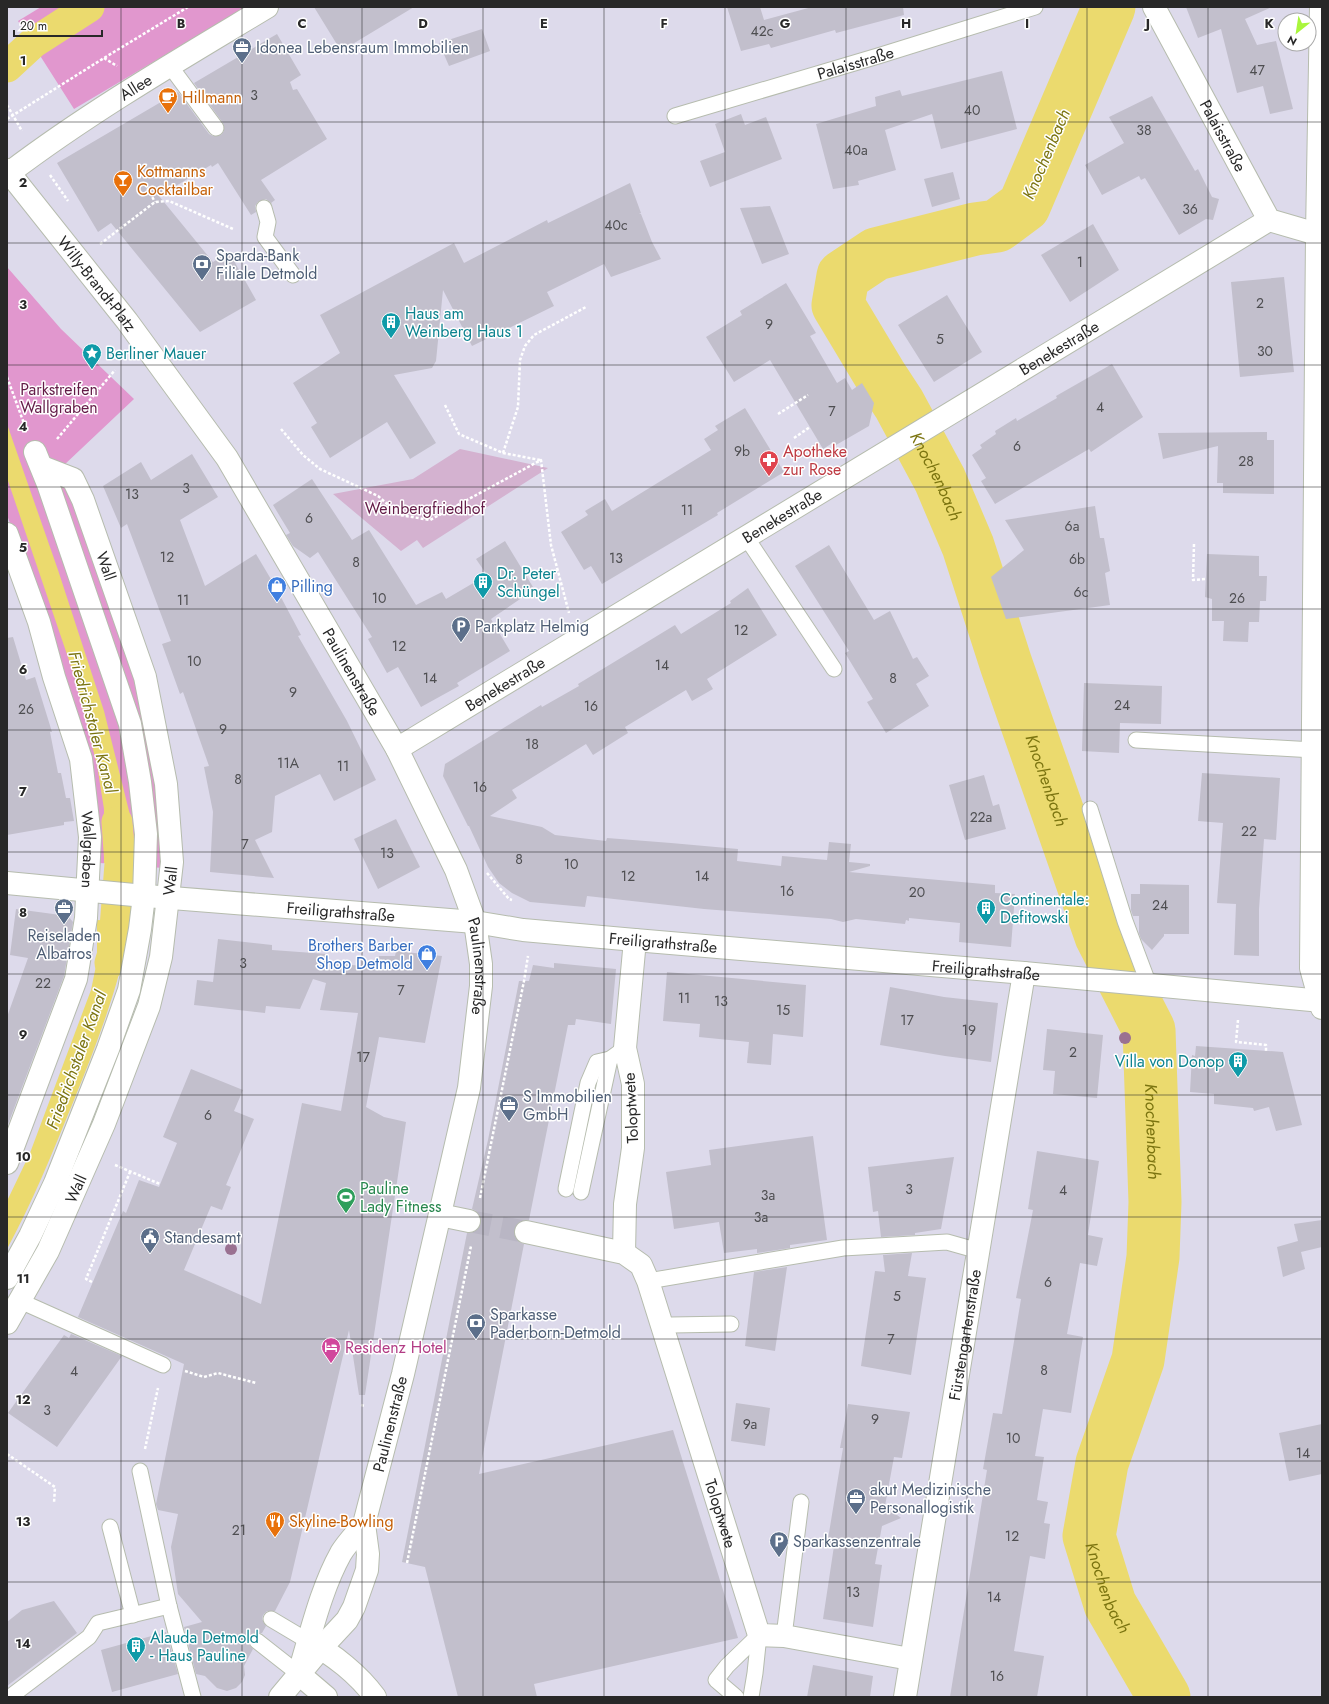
<svg xmlns="http://www.w3.org/2000/svg" width="1329" height="1704" viewBox="0 0 1329 1704" font-family="Jost,sans-serif">
  <style>
    .green { fill: #e197ce }
    .cemetery { fill: #d4b2d0 }
    .water { fill: #ebda6e }
    .pier { fill: #dddaeb }
    .lines { fill: none; stroke-linecap: round; stroke-linejoin: round }
    .canal { stroke: #ebda6e; stroke-width: 31 }
    .river { stroke: #ebda6e; stroke-width: 53 }
    .building { fill: #c2bfcc }
    .minor-tunnel { stroke: #b9b6c4; stroke-width: 22; stroke-dasharray: 22 11; stroke-linecap: butt }
    .service-casing { stroke: #b6bcae; stroke-width: 17 }
    .minor-casing { stroke: #b6bcae; stroke-width: 24 }
    .secondary-casing { stroke: #b6bcae; stroke-width: 24 }
    .path { stroke: #fff; stroke-width: 2.5; stroke-dasharray: 3 2; stroke-linecap: butt }
    .service { stroke: #fff; stroke-width: 15 }
    .minor { stroke: #fff; stroke-width: 22 }
    .secondary { stroke: #fff; stroke-width: 22 }
    .tree { fill: #9a7191 }
    .grid { fill: none; stroke: #282828; stroke-width: 1; stroke-opacity: 0.55 }
    .labels { text-anchor: middle; dominant-baseline: central; stroke-width: 3; stroke-linejoin: round; paint-order: stroke }
    .number-label { font-size: 14px; fill: #4e4e51 }
    .service-label { font-size: 16px; fill: #4e5e75; stroke: #fff; text-anchor: start }
    .street-label { font-size: 16px; fill: #282828; stroke: #fff }
    .food-label { font-size: 16px; fill: #c56008; stroke: #fff; text-anchor: start }
    .culture-label { font-size: 16px; fill: #0d838f; stroke: #fff; text-anchor: start }
    .park-label { font-size: 16px; fill: #631b47; stroke: #fff }
    .health-label { font-size: 16px; fill: #be3a42; stroke: #fff; text-anchor: start }
    .shop-label { font-size: 16px; fill: #366cbe; stroke: #fff; text-anchor: start }
    .leisure-label { font-size: 16px; fill: #27864d; stroke: #fff; text-anchor: start }
    .hotel-label { font-size: 16px; fill: #b23c85; stroke: #fff; text-anchor: start }
    .water-label { font-size: 17px; font-style: italic; fill: #7b7410; stroke: #fff }
    .grid-label { font-size: 13px; text-anchor: middle; font-weight: bold; fill: #282828; stroke: #fff; stroke-width: 3; stroke-linejoin: round; paint-order: stroke }
  </style>
  <rect width="100%" height="100%" fill="#dddaeb"/>
  <!-- green -->
  <path class="green" d="M41 7H246L74 109 18 21Z
    M7 267 61 329 134 399 63 466 136 683 158 781 163 868 100 863 25 564 7 515Z"/>
  <!-- cemetery -->
  <path class="cemetery" d="M460 449 548 468 423 548 417 540 401 551 333 494 413 479Z"/>
  <!-- water -->
  <path class="water" d="M7 424 58 570 104 711 132 823 137 866 104 863V809L97 765 75 678 7 478Z
    M97 920 131 921C120 985 96 1046 72 1105 52 1154 32 1203 7 1249V1201L30 1153 91 990 97 961Z"/>
  <!-- pier -->
  <path class="pier" d="M104 863 137 866V868L103 865Z
    M98 918 131 919V921L97 920Z"/>
  <g class="lines">
    <!-- canal -->
    <path class="canal" d="M7 67 33 43 89 7
      M110 963 113 953 120 864 117 822"/>
    <!-- river -->
    <path class="river" id="s1" d="M1109 7 1024 206 997 226 975 229 876 254 843 276 838 305 880 375 899 404 940 480 968 546 1006 664 1101 936 1149 1030 1155 1202 1153 1257 1138 1360 1102 1463 1089 1536 1110 1604 1164 1697"/>
  </g>
  <!-- building -->
  <path class="building" d="M314 7H414L341 51Z
    M727 7H760L764 20 812 7H903L904 15 836 33 835 30 771 48 769 44 741 51Z
    M1186 7H1272L1245 19 1257 45 1276 41 1293 109 1270 114 1263 86 1237 93 1221 29 1198 38Z
    M482 29 490 51 449 66 439 43Z
    M277 34 301 75 290 82 293 90 297 89 327 139 261 180 275 200 271 203 266 199 258 202 255 206 256 212 251 215 218 163 212 167 211 165 159 196 213 262 229 252 256 300 200 332 111 223 98 232 57 163 178 92 209 134 213 136 221 135 224 131 223 123 194 83Z
    M1002 71 1017 129 941 149 932 114 885 130 896 170 858 181 859 185 833 189 816 124 876 106 875 97 900 90 902 96Z
    M1152 96 1195 171 1198 169 1212 197 1219 199 1213 220 1206 219 1179 235 1145 178 1141 180 1139 176 1102 195 1085 165 1124 143 1109 117Z
    M741 114 745 125 766 117 782 159 710 187 700 161 725 152 715 124Z
    M953 172 960 199 932 207 924 179Z
    M630 183 641 213 639 214H641L652 242 661 259 611 277 604 264 547 292 554 306 472 346 443 290 436 361 432 368 394 375 436 443 410 459 387 422 330 458 311 427 317 423 293 383 340 353 320 315 454 243 464 263 547 220 548 223Z
    M770 206 789 254 762 264 740 208Z
    M1093 224 1119 270 1070 302 1041 255Z
    M1284 277 1294 372 1240 377 1231 282Z
    M786 283 816 333 810 336 837 383 845 378 852 390 862 383 874 403 869 426 836 445 834 442 823 449 770 360 734 382 706 337 742 315 740 311Z
    M947 295 982 352 934 382 898 325Z
    M1112 364 1143 417 1091 452 1089 449 995 504 981 481 986 478 972 455 982 448 980 445 996 434 995 431 1016 418 1017 421 1057 398 1056 396Z
    M745 408 784 472 717 513 718 515 602 584 591 566 584 570 561 532 588 515 585 511 605 499 612 511 711 450 704 439 718 430 715 426Z
    M1267 432V440H1274V494L1223 493V483H1217L1218 446 1163 459 1158 433Z
    M192 454 218 497 180 520 205 586 256 554 275 586 301 635 298 636 347 721 376 780 334 801 320 774 275 796 272 832 255 840 274 878 210 872 213 812 204 767 209 766 183 692 180 694 162 644 171 641 127 524 121 528 103 486 141 462 151 480Z
    M312 479 352 540 369 530 416 605 442 592 446 599 487 575 476 559 505 541 533 587 524 593 526 595 491 619 510 651 457 683 459 686 421 707 398 667 387 673 368 639 372 637 318 552 310 558 293 546 286 535 290 533 273 505Z
    M1095 506 1100 538H1104L1110 571 1105 573 1110 605 1006 619 991 577 1024 550 1005 520Z
    M829 545 874 620 890 611 913 659 917 657 929 676 916 684 929 706 886 733 867 702 873 699 845 653 849 651 795 566Z
    M1207 554 1259 556V576H1267L1266 601H1260L1259 622H1249L1248 642 1223 641 1224 621H1212V599L1205 597Z
    M748 588 777 635 707 679 713 689 692 701 686 690 625 727 628 733 593 755 586 744 512 790 517 798 490 816 542 827 555 835 606 841 607 838 671 843 738 849 737 861 781 866 782 856 827 860 829 842 851 844 849 862 870 864V866L849 872 995 885V893L1015 894 1011 947 959 942 960 923 909 918V921L906 920 905 924 856 919 843 922 831 919 704 909 587 896 585 907 530 902 512 893 499 883 488 867 469 826H468L443 776 445 764 541 705 542 707 579 686 578 684 675 625 681 634 731 603 730 601Z
    M13 637 26 680 35 677 52 732H50L58 773H61L66 798H70L74 821 64 822V825L7 835V638Z
    M1084 683 1162 686 1161 724 1120 723 1119 753 1082 751Z
    M1202 773 1280 778 1276 840 1264 839 1259 909V956L1234 955 1236 904 1217 903 1223 823 1198 821Z
    M984 775 993 806 999 804 1006 829 965 840 949 785Z
    M396 819 420 867 378 889 354 839Z
    M1140 884 1189 885V934H1164V936L1152 950 1141 939 1139 933V916H1133L1131 910V894H1140Z
    M16 909 68 916 73 922 64 976 7 1127V1017L28 958 10 955Z
    M218 939 272 945V950L327 954 326 963 378 967 379 956H395L396 951 442 956 425 1043 379 1037 366 1107 384 1117 406 1122 365 1395H359L349 1330 290 1582 275 1611H267L263 1615 262 1619 266 1626 262 1633H254L250 1636 249 1644 253 1649 244 1666 245 1675 242 1682 236 1688 227 1691 217 1688 205 1676 196 1674 184 1627 202 1622 178 1594 171 1547 178 1514 158 1510 156 1504 184 1364 78 1317 123 1211 126 1213 139 1180 159 1187 177 1143 163 1137 191 1069 243 1090 234 1111 254 1119 226 1185 231 1187 222 1210 211 1206 184 1270 261 1304 302 1103 341 1111 358 1013 320 1010 326 983 313 979 300 1009 266 1006 265 1013 194 1005 197 980 213 982Z
    M554 963 616 969 611 1024 576 1019 575 1025H568L529 1220H523L517 1223 514 1230V1235L517 1241 524 1244 479 1474 673 1430 738 1638 534 1684 537 1697H458L425 1567 402 1562 467 1233H473L478 1230 481 1223V1217L478 1212 472 1209 488 1140 519 981H529L533 965 554 968Z
    M667 972 806 985 803 1037 773 1034 771 1065 747 1063 749 1042 699 1037 700 1024 663 1021Z
    M890 987 944 997 998 1003 991 1062 945 1056 880 1045Z
    M1047 1029 1103 1035 1097 1098 1053 1094 1055 1071 1043 1070Z
    M1196 1046 1283 1052 1302 1125 1276 1131 1269 1107 1254 1111 1253 1108 1214 1104V1094L1190 1092 1192 1055 1195 1056Z
    M813 1136 827 1240 790 1245V1248L757 1253V1249L724 1253 719 1222 674 1229 666 1172 711 1165 709 1150Z
    M1037 1151 1099 1161 1088 1235 1103 1238 1097 1266 1080 1263 1067 1334 1083 1337 1071 1413 1043 1409 1035 1456 1044 1457 1037 1500 1048 1502 1044 1523 1050 1524 1045 1559 1030 1556 1014 1651 1044 1656 1037 1697H950L987 1470 983 1469 993 1413 1002 1414 1021 1299 1016 1298 1033 1210 1028 1209Z
    M954 1157 941 1229 915 1233V1235L881 1237 878 1211 873 1212 868 1167Z
    M1322 1220V1247L1301 1252 1305 1269 1283 1277 1277 1247 1298 1241 1294 1224Z
    M912 1253 908 1276 926 1278 911 1375 861 1366 875 1271 885 1272 883 1255Z
    M787 1267 775 1351 745 1346 754 1272Z
    M71 1334 122 1356 57 1447 8 1413 64 1335 69 1338Z
    M736 1403 770 1408 765 1446 731 1441Z
    M848 1404 910 1412 902 1458 894 1457 885 1506 901 1518 882 1526 875 1564 882 1565 873 1627 823 1619 834 1546 827 1545 843 1448H840Z
    M1322 1424V1474L1289 1481 1279 1433Z
    M54 1601 77 1633 7 1686V1622L22 1610Z
    M166 1632 178 1674 112 1692 101 1650Z
    M813 1665 873 1676 870 1697H807Z"/>
  <g class="lines">
    <!-- minor-tunnel -->
    <path class="minor-tunnel" d="M469 1221 526 1232"/>
    <!-- service casing -->
    <g class="service-casing">
      <g id="service">
        <path d="M170 66 216 128"/>
        <path id="s2" d="M675 116 878 56 1035 7"/>
        <path d="M264 208 268 222 265 237 293 275"/>
        <path d="M746 537 834 669"/>
        <path d="M1136 740 1314 750"/>
        <path d="M1090 809 1125 921 1149 985"/>
        <path d="M566 1189 588 1083 597 1062 610 1059 625 1048"/>
        <path d="M581 1192 610 1059"/>
        <path d="M648 1281 843 1248 947 1242 979 1251"/>
        <path d="M20 1301 163 1365"/>
        <path d="M662 1326 671 1325 731 1324"/>
        <path d="M140 1471 169 1606 193 1697"/>
        <path d="M110 1527 133 1615"/>
        <path d="M271 1619 308 1641"/>
        <path d="M784 1636 801 1502"/>
        <path d="M257 1641 299 1674"/>
        <path d="M10 1697 89 1637 98 1623 169 1606"/>
        <path d="M736 1697 716 1680 727 1666 759 1635"/>
        <path d="M751 1697 755 1673 759 1635"/>
      </g>
    </g>
    <!-- minor casing -->
    <g class="minor-casing">
      <g id="minor">
        <path id="s3" d="M1154 7 1269 220 1317 234"/>
        <path d="M1321 7 1317 234 1311 968 1322 1008"/>
        <path id="s4" d="M9 173C91 111 179 60 267 7"/>
        <path id="s5" d="M7 534 39 622 54 677 81 759 90 837 86 918 76 979 7 1163"/>
        <path id="s6" d="M397 749 1269 220"/>
        <path id="s7" d="M7 883 134 895 475 922 523 930 635 940 1024 973 1322 1001"/>
        <path d="M440 1215 469 1221"/>
        <path id="s8" d="M526 1232 624 1253 641 1265 648 1281 759 1635 784 1636 910 1659"/>
        <path d="M624 1253 625 1204 633 1148V1084L625 1048 635 940"/>
        <path d="M7 1278 30 1236 55 1183 108 1049 129 990 140 929 144 896 146 834 140 782 130 724 48 484 35 452"/>
        <path id="s9" d="M7 1323 48 1251 104 1124 149 1006 161 957 172 862 166 784 145 677 83 500 73 479 42 467"/>
        <path id="s10" d="M905 1697 1024 973"/>
      </g>
    </g>
    <!-- secondary casing -->
    <g class="secondary-casing">
      <g id="secondary">
        <path id="s11" d="M7 170 127 321 227 458 397 749 456 870 475 922 481 964V986L469 1088 403 1374 364 1524 368 1554 367 1570 354 1607 347 1620 321 1648 280 1697"/>
        <path d="M308 1641C333 1654 359 1675 375 1697"/>
        <path d="M301 1666C312 1629 322 1587 341 1553 347 1543 357 1533 364 1524"/>
        <path d="M299 1674 326 1697"/>
      </g>
    </g>
    <!-- path -->
    <path class="path" d="M104 58 117 66
      M7 105 22 131
      M7 119 104 58 188 7
      M50 175 68 201
      M145 184 155 202
      M100 244 155 202 169 201 233 229
      M7 377 26 429
      M445 405 459 434 503 453 540 460
      M778 414 808 395
      M281 429 303 455 320 469 378 496 400 515 430 520 541 460 551 545 569 613
      M794 438 810 427
      M57 439 115 370
      M503 453 518 407 520 360 525 346 534 335 586 307
      M1194 544 1193 580 1206 579
      M487 873 509 899 512 900
      M1238 1020 1236 1042 1266 1045V1051
      M115 1165 160 1184
      M480 1198 524 981 528 956
      M92 1282 86 1279 130 1172
      M185 1371 204 1377 218 1373 256 1383
      M361 1405 365 1406
      M145 1449 158 1388
      M7 1454 55 1487 54 1503
      M407 1563 471 1246"/>
    <!-- service -->
    <use href="#service" class="service"/>
    <!-- minor -->
    <use href="#minor" class="minor"/>
    <!-- secondary -->
    <use href="#secondary" class="secondary"/>
  </g>
  <!-- trees -->
  <g class="tree">
    <circle cx="1125" cy="1038" r="6"/>
    <circle cx="231" cy="1249" r="6"/>
  </g>
  <!-- grid -->
  <path class="grid" d="M121 7V1697M242 7V1697M362 7V1697M483 7V1697M604 7V1697M725 7V1697M846 7V1697M967 7V1697M1087 7V1697M1208 7V1697M7 122H1322M7 243H1322M7 365H1322M7 487H1322M7 609H1322M7 730H1322M7 852H1322M7 974H1322M7 1095H1322M7 1217H1322M7 1339H1322M7 1461H1322M7 1582H1322"/>
  <!-- icons -->
  <defs>
    <g id="office-pin" transform="scale(1)"><path d="M0 17L-7.5 6A9.5 9.5 0 1 1 7.5 6Z" fill="#5c6f8a" stroke="#fff"/><path d="M-6-3h4V-5.5h4V-3h4V5H-6ZM-1-4.5V-3h2v-1.5ZM-6 0V1H6V0Z" fill="#fff"/></g>
    <g id="cafe-pin" transform="scale(1)"><path d="M0 17L-7.5 6A9.5 9.5 0 1 1 7.5 6Z" fill="#e8710a" stroke="#fff"/><path d="M-5.5-4.5H6V0H3Q3 3.5 0 3.5H-2.5Q-5.5 3.5-5.5 0ZM3-3.2v2h1.7v-2ZM-6 4.5H4V6H-6Z" fill="#fff"/></g>
    <g id="bar-pin" transform="scale(1)"><path d="M0 17L-7.5 6A9.5 9.5 0 1 1 7.5 6Z" fill="#e8710a" stroke="#fff"/><path d="M-6-5H6L.8 .8V4.5H3.5V6h-7V4.5H-.8V.8Z" fill="#fff"/></g>
    <g id="bank-pin" transform="scale(1)"><path d="M0 17L-7.5 6A9.5 9.5 0 1 1 7.5 6Z" fill="#5c6f8a" stroke="#fff"/><path d="M-6-4H6V4H-6ZM0-2.3a2.3 2.3 0 1 0 0 4.6a2.3 2.3 0 1 0 0-4.6Z" fill="#fff"/></g>
    <g id="building-pin" transform="scale(1)"><path d="M0 17L-7.5 6A9.5 9.5 0 1 1 7.5 6Z" fill="#0f9aa8" stroke="#fff"/><path d="M-4-6H4V6H1V3H-1V6H-4ZM-2.5-4.3h1.7v1.8h-1.7ZM.8-4.3h1.7v1.8H.8ZM-2.5-1h1.7V.8h-1.7ZM.8-1h1.7V.8H.8Z" fill="#fff"/></g>
    <g id="sight-pin" transform="scale(1)"><path d="M0 17L-7.5 6A9.5 9.5 0 1 1 7.5 6Z" fill="#0f9aa8" stroke="#fff"/><path d="M0-6L1.8-2.2L6-1.7L2.9 1.2L3.7 5.4L0 3.3L-3.7 5.4L-2.9 1.2L-6-1.7L-1.8-2.2Z" fill="#fff"/></g>
    <g id="pharmacy-pin" transform="scale(1)"><path d="M0 17L-7.5 6A9.5 9.5 0 1 1 7.5 6Z" fill="#e0444e" stroke="#fff"/><path d="M-2-6h4v4h4v4h-4v4h-4v-4h-4v-4h4Z" fill="#fff"/></g>
    <g id="shop-pin" transform="scale(1)"><path d="M0 17L-7.5 6A9.5 9.5 0 1 1 7.5 6Z" fill="#3f7fe0" stroke="#fff"/><path d="M-5-2.5h2.3a2.7 3.5 0 0 1 5.4 0H5L5.5 6h-11ZM-1.5-2.5h3a1.5 2.3 0 0 0-3 0Z" fill="#fff"/></g>
    <g id="parking-pin" transform="scale(1)"><path d="M0 17L-7.5 6A9.5 9.5 0 1 1 7.5 6Z" fill="#5c6f8a" stroke="#fff"/><path d="M-3.5-5.5H1a3.5 3.5 0 0 1 0 7H-1V5.5H-3.5ZM-1-3.4V-.6H.8a1.4 1.4 0 0 0 0-2.8Z" fill="#fff"/></g>
    <g id="stadium-pin" transform="scale(1)"><path d="M0 17L-7.5 6A9.5 9.5 0 1 1 7.5 6Z" fill="#2e9e5b" stroke="#fff"/><path d="M0-5a6.5 5 0 1 0 0 10a6.5 5 0 1 0 0-10ZM-3.5-1.8h7v3.6h-7Z" fill="#fff"/></g>
    <g id="civic-pin" transform="scale(1)"><path d="M0 17L-7.5 6A9.5 9.5 0 1 1 7.5 6Z" fill="#5c6f8a" stroke="#fff"/><path d="M-.6-6.5H3V-4.5H.6V-3L4-1V1h2V6H-6V1h2V-1L-.6-3ZM-1.2 2.5V6h2.4V2.5Z" fill="#fff"/></g>
    <g id="hotel-pin" transform="scale(1)"><path d="M0 17L-7.5 6A9.5 9.5 0 1 1 7.5 6Z" fill="#d1479c" stroke="#fff"/><path d="M-6-4.5h1.5V1H6V5H4.5V3h-9V5H-6ZM-4 0a1.8 1.8 0 1 1 3.6 0ZM.5 0V-2.5h3Q6-2.5 6 0Z" fill="#fff"/></g>
    <g id="restaurant-pin" transform="scale(1)"><path d="M0 17L-7.5 6A9.5 9.5 0 1 1 7.5 6Z" fill="#e8710a" stroke="#fff"/><path d="M-5-6h1v4h1v-4h1v4h1v-4h1v5L-1.5 .5V6h-2V.5L-5-1ZM5-6V6H3V1.5H1.5Q1.5-4 5-6Z" fill="#fff"/></g>
  </defs>
  <g fill-rule="evenodd">
    <use href="#office-pin" x="242" y="47"/>
    <use href="#cafe-pin" x="168" y="97"/>
    <use href="#bar-pin" x="123" y="180"/>
    <use href="#bank-pin" x="202" y="264"/>
    <use href="#building-pin" x="391" y="322"/>
    <use href="#sight-pin" x="92" y="353"/>
    <use href="#pharmacy-pin" x="769" y="460"/>
    <use href="#building-pin" x="483" y="582"/>
    <use href="#shop-pin" x="277" y="586"/>
    <use href="#parking-pin" x="461" y="626"/>
    <use href="#office-pin" x="64" y="908"/>
    <use href="#building-pin" x="986" y="908"/>
    <use href="#shop-pin" x="427" y="954"/>
    <use href="#building-pin" x="1238" y="1061"/>
    <use href="#office-pin" x="509" y="1105"/>
    <use href="#stadium-pin" x="346" y="1197"/>
    <use href="#civic-pin" x="150" y="1237"/>
    <use href="#bank-pin" x="476" y="1323"/>
    <use href="#hotel-pin" x="331" y="1347"/>
    <use href="#office-pin" x="856" y="1498"/>
    <use href="#restaurant-pin" x="275" y="1521"/>
    <use href="#parking-pin" x="779" y="1541"/>
    <use href="#building-pin" x="136" y="1646"/>
  </g>
  <g class="labels">
    <!-- number labels -->
    <g class="number-label">
      <text x="762" y="31">42c</text>
      <text x="1257" y="70">47</text>
      <text x="254" y="95">3</text>
      <text x="972" y="110">40</text>
      <text x="1144" y="130">38</text>
      <text x="856" y="150">40a</text>
      <text x="1190" y="209">36</text>
      <text x="616" y="225">40c</text>
      <text x="1080" y="262">1</text>
      <text x="1260" y="303">2</text>
      <text x="769" y="324">9</text>
      <text x="940" y="339">5</text>
      <text x="1265" y="351">30</text>
      <text x="1100" y="407">4</text>
      <text x="832" y="411">7</text>
      <text x="1017" y="446">6</text>
      <text x="742" y="451">9b</text>
      <text x="1246" y="461">28</text>
      <text x="186" y="488">3</text>
      <text x="132" y="494">13</text>
      <text x="687" y="510">11</text>
      <text x="309" y="518">6</text>
      <text x="1072" y="526">6a</text>
      <text x="167" y="557">12</text>
      <text x="616" y="558">13</text>
      <text x="1077" y="559">6b</text>
      <text x="356" y="562">8</text>
      <text x="1081" y="592">6c</text>
      <text x="379" y="598">10</text>
      <text x="1237" y="598">26</text>
      <text x="183" y="600">11</text>
      <text x="741" y="630">12</text>
      <text x="399" y="646">12</text>
      <text x="194" y="661">10</text>
      <text x="662" y="665">14</text>
      <text x="430" y="678">14</text>
      <text x="893" y="678">8</text>
      <text x="293" y="692">9</text>
      <text x="1122" y="705">24</text>
      <text x="591" y="706">16</text>
      <text x="26" y="709">26</text>
      <text x="223" y="729">9</text>
      <text x="532" y="744">18</text>
      <text x="288" y="763">11A</text>
      <text x="343" y="766">11</text>
      <text x="238" y="779">8</text>
      <text x="480" y="787">16</text>
      <text x="981" y="817">22a</text>
      <text x="1249" y="831">22</text>
      <text x="245" y="844">7</text>
      <text x="387" y="853">13</text>
      <text x="519" y="859">8</text>
      <text x="571" y="864">10</text>
      <text x="628" y="876">12</text>
      <text x="702" y="876">14</text>
      <text x="787" y="891">16</text>
      <text x="917" y="892">20</text>
      <text x="1160" y="905">24</text>
      <text x="243" y="963">3</text>
      <text x="43" y="983">22</text>
      <text x="401" y="990">7</text>
      <text x="684" y="998">11</text>
      <text x="721" y="1001">13</text>
      <text x="783" y="1010">15</text>
      <text x="907" y="1020">17</text>
      <text x="969" y="1030">19</text>
      <text x="1073" y="1052">2</text>
      <text x="363" y="1057">17</text>
      <text x="208" y="1115">6</text>
      <text x="909" y="1189">3</text>
      <text x="1063" y="1190">4</text>
      <text x="768" y="1195">3a</text>
      <text x="761" y="1217">3a</text>
      <text x="1048" y="1282">6</text>
      <text x="897" y="1296">5</text>
      <text x="891" y="1339">7</text>
      <text x="1044" y="1370">8</text>
      <text x="74" y="1371">4</text>
      <text x="47" y="1410">3</text>
      <text x="875" y="1419">9</text>
      <text x="750" y="1424">9a</text>
      <text x="1013" y="1438">10</text>
      <text x="1303" y="1453">14</text>
      <text x="239" y="1530">21</text>
      <text x="1012" y="1536">12</text>
      <text x="853" y="1592">13</text>
      <text x="994" y="1597">14</text>
      <text x="997" y="1676">16</text>
    </g>
    <!-- service labels -->
    <g class="service-label">
      <text x="256" y="47">Idonea Lebensraum Immobilien</text>
      <text x="216" y="255">Sparda-Bank<tspan x="216" dy="18">Filiale Detmold</tspan></text>
      <text x="475" y="626">Parkplatz Helmig</text>
      <text x="64" y="935" text-anchor="middle">Reiseladen<tspan x="64" dy="18">Albatros</tspan></text>
      <text x="523" y="1096">S Immobilien<tspan x="523" dy="18">GmbH</tspan></text>
      <text x="164" y="1237">Standesamt</text>
      <text x="490" y="1314">Sparkasse<tspan x="490" dy="18">Paderborn-Detmold</tspan></text>
      <text x="870" y="1489">akut Medizinische<tspan x="870" dy="18">Personallogistik</tspan></text>
      <text x="793" y="1541">Sparkassenzentrale</text>
    </g>
    <!-- street labels -->
    <g class="street-label">
      <text stroke="none"><textPath href="#s2" startOffset="188">Palaisstraße</textPath></text>
      <text stroke="none"><textPath href="#s4" startOffset="153">Allee</textPath></text>
      <text stroke="none"><textPath href="#s3" startOffset="146">Palaisstraße</textPath></text>
      <text stroke="none"><textPath href="#s11" startOffset="145">Willy-Brandt-Platz</textPath></text>
      <text stroke="none"><textPath href="#s6" startOffset="774">Benekestraße</textPath></text>
      <text stroke="none"><textPath href="#s6" startOffset="450">Benekestraße</textPath></text>
      <text transform="translate(106 566) rotate(71)">Wall</text>
      <text stroke="none"><textPath href="#s11" startOffset="610">Paulinenstraße</textPath></text>
      <text stroke="none"><textPath href="#s6" startOffset="126">Benekestraße</textPath></text>
      <text stroke="none"><textPath href="#s5" startOffset="328">Wallgraben</textPath></text>
      <text stroke="none"><textPath href="#s9" startOffset="475">Wall</textPath></text>
      <text stroke="none"><textPath href="#s7" startOffset="335">Freiligrathstraße</textPath></text>
      <text stroke="none"><textPath href="#s7" startOffset="659">Freiligrathstraße</textPath></text>
      <text stroke="none"><textPath href="#s11" startOffset="934">Paulinenstraße</textPath></text>
      <text stroke="none"><textPath href="#s7" startOffset="983">Freiligrathstraße</textPath></text>
      <text transform="translate(631 1108) rotate(-93)">Toloptwete</text>
      <text stroke="none"><textPath href="#s9" startOffset="151">Wall</textPath></text>
      <text stroke="none"><textPath href="#s10" startOffset="367">Fürstengartenstraße</textPath></text>
      <text transform="translate(390 1424) rotate(-76)">Paulinenstraße</text>
      <text stroke="none"><textPath href="#s8" startOffset="382">Toloptwete</textPath></text>
    </g>
    <!-- food labels -->
    <g class="food-label">
      <text x="182" y="97">Hillmann</text>
      <text x="137" y="171">Kottmanns<tspan x="137" dy="18">Cocktailbar</tspan></text>
      <text x="289" y="1521">Skyline-Bowling</text>
    </g>
    <!-- culture labels -->
    <g class="culture-label">
      <text x="405" y="313">Haus am<tspan x="405" dy="18">Weinberg Haus 1</tspan></text>
      <text x="106" y="353">Berliner Mauer</text>
      <text x="497" y="573">Dr. Peter<tspan x="497" dy="18">Schüngel</tspan></text>
      <text x="1000" y="899">Continentale:<tspan x="1000" dy="18">Defitowski</tspan></text>
      <text x="1224" y="1061" text-anchor="end">Villa von Donop</text>
      <text x="150" y="1637">Alauda Detmold<tspan x="150" dy="18">- Haus Pauline</tspan></text>
    </g>
    <!-- park labels -->
    <g class="park-label">
      <text x="59" y="389">Parkstreifen<tspan x="59" dy="18">Wallgraben</tspan></text>
      <text x="425" y="508">Weinbergfriedhof</text>
    </g>
    <!-- health labels -->
    <g class="health-label">
      <text x="783" y="451">Apotheke<tspan x="783" dy="18">zur Rose</tspan></text>
    </g>
    <!-- shop labels -->
    <g class="shop-label">
      <text x="291" y="586">Pilling</text>
      <text x="413" y="945" text-anchor="end">Brothers Barber<tspan x="413" dy="18">Shop Detmold</tspan></text>
    </g>
    <!-- leisure labels -->
    <g class="leisure-label">
      <text x="360" y="1188">Pauline<tspan x="360" dy="18">Lady Fitness</tspan></text>
    </g>
    <!-- hotel labels -->
    <g class="hotel-label">
      <text x="345" y="1347">Residenz Hotel</text>
    </g>
    <!-- water labels -->
    <g class="water-label">
      <text transform="translate(1046 154) rotate(-67)">Knochenbach</text>
      <text stroke="none"><textPath href="#s1" startOffset="641">Knochenbach</textPath></text>
      <text transform="translate(93 722) rotate(75)">Friedrichstaler Kanal</text>
      <text stroke="none"><textPath href="#s1" startOffset="965">Knochenbach</textPath></text>
      <text transform="translate(76 1060) rotate(-70)">Friedrichstaler Kanal</text>
      <text stroke="none"><textPath href="#s1" startOffset="1337">Knochenbach</textPath></text>
      <text stroke="none"><textPath href="#s1" startOffset="1805">Knochenbach</textPath></text>
    </g>
  </g>
  <g class="grid-label">
    <text x="181" y="28">B</text>
    <text x="302" y="28">C</text>
    <text x="423" y="28">D</text>
    <text x="544" y="28">E</text>
    <text x="664" y="28">F</text>
    <text x="785" y="28">G</text>
    <text x="906" y="28">H</text>
    <text x="1027" y="28">I</text>
    <text x="1148" y="28">J</text>
    <text x="1269" y="28">K</text>
    <text x="23" y="65">1</text>
    <text x="23" y="187">2</text>
    <text x="23" y="309">3</text>
    <text x="23" y="431">4</text>
    <text x="23" y="552">5</text>
    <text x="23" y="674">6</text>
    <text x="23" y="796">7</text>
    <text x="23" y="917">8</text>
    <text x="23" y="1039">9</text>
    <text x="23" y="1161">10</text>
    <text x="23" y="1283">11</text>
    <text x="23" y="1404">12</text>
    <text x="23" y="1526">13</text>
    <text x="23" y="1648">14</text>
  </g>
  <!-- border -->
  <rect width="1329" height="1704" fill="none" stroke="#282828" stroke-width="16"/>
  <!-- north arrow -->
  <g transform="translate(1297 32) rotate(210)"><circle r="19" fill="#ffffff" stroke="#a9a9a9"/>
  <path d="M0-3L7 15L0 10L-7 15Z" fill="#a9f63c"/>
  <text y="-6" font-size="11" font-weight="bold" text-anchor="middle" fill="#282828">N</text>
  </g>
  <!-- scale -->
  <path d="M14 30v6h88v-6" fill="none" stroke="#282828" stroke-width="2"/>
  <text x="20" y="30" font-size="12" fill="#282828" stroke="#ffffff" stroke-width="3" paint-order="stroke">20 m</text>
</svg>
